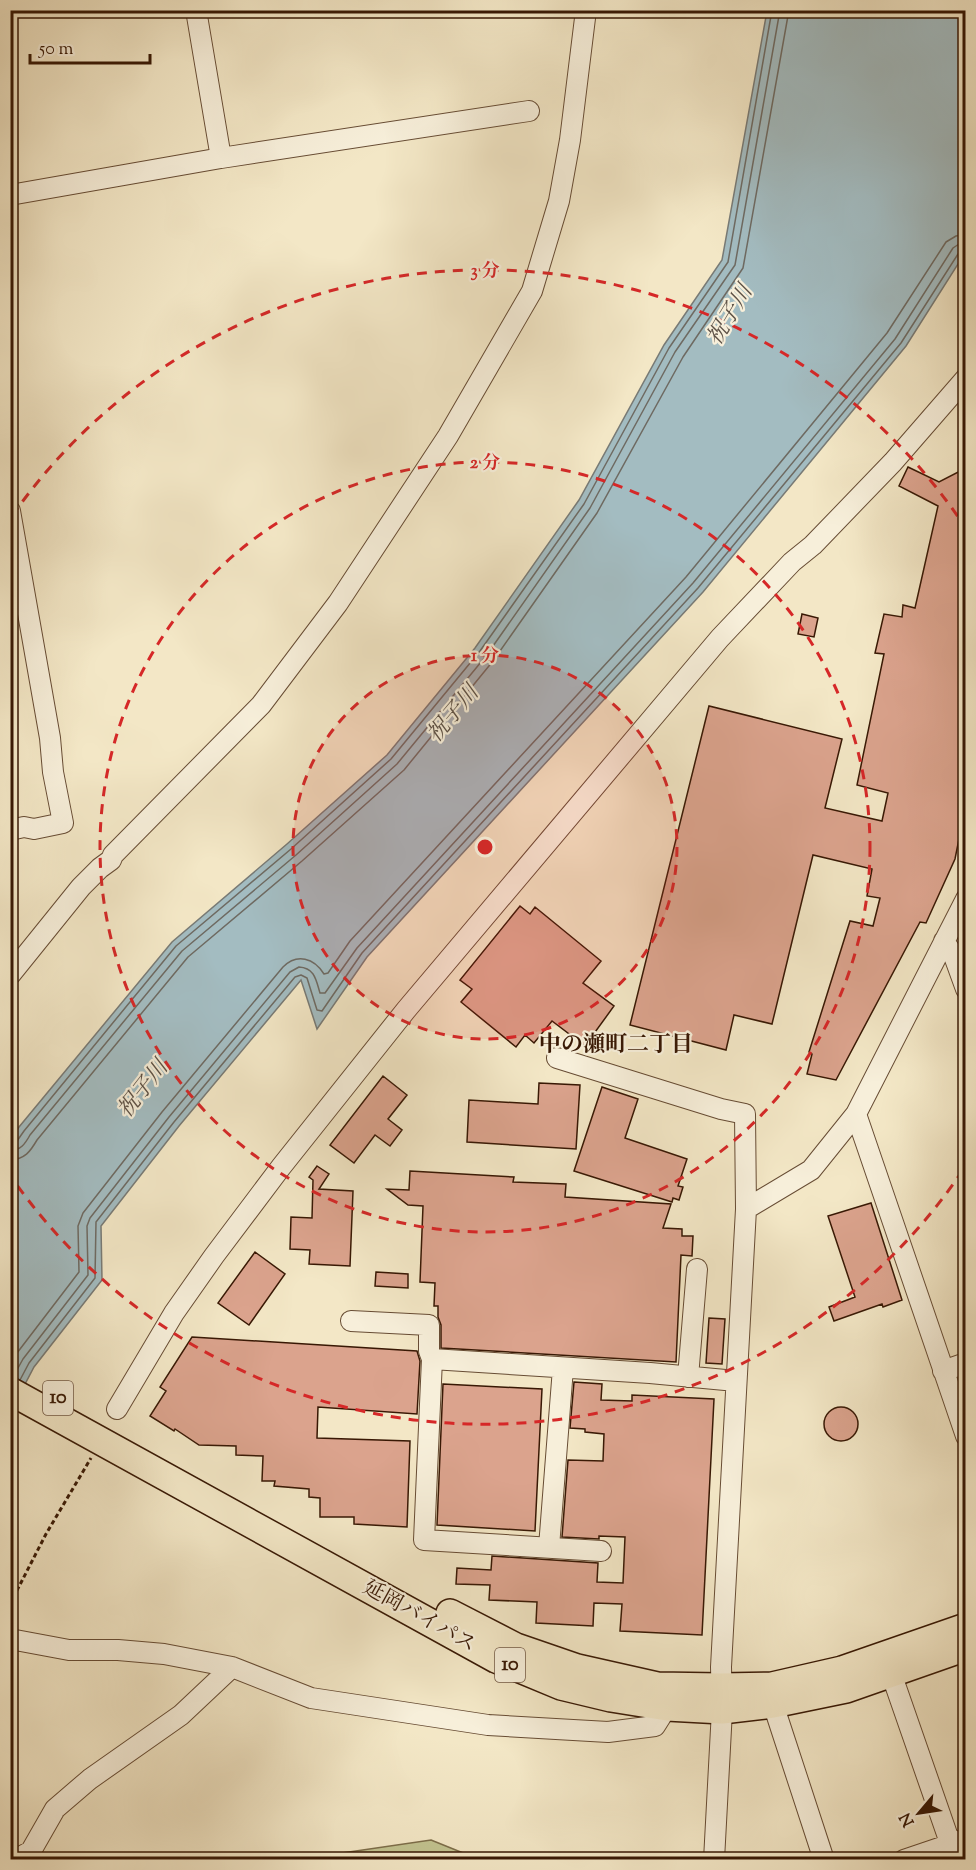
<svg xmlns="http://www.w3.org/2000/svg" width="976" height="1870" viewBox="0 0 976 1870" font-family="'Sorts Mill Goudy','Noto Serif JP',serif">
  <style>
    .green { fill: #c2c390; stroke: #7d6e4a; stroke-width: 1.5 }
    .water { fill: #a3bcc1; stroke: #787a75; stroke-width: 1.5 }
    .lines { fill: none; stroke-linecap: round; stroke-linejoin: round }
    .shore { stroke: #6e6a62; stroke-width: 1.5 }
    .stream { stroke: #787a75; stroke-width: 4.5 }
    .building { fill: #dba38d; stroke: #381804; stroke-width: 1.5 }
    .minor-casing { stroke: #674c34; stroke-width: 22 }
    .highway-casing { stroke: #381804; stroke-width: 30 }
    .path { stroke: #381804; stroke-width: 3; stroke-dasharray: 4.5 3; stroke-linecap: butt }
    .minor { stroke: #f7efda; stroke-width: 20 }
    .highway { stroke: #f3e7c6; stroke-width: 27 }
    .ring { fill: none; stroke: #d62828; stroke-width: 3; stroke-dasharray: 10 8 }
    .labels { text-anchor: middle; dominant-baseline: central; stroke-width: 4.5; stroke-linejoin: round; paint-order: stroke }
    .shield { fill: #f7efda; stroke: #715844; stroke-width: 1.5 }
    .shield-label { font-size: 20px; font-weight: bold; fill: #381804 }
    .street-label { font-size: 21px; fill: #381804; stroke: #f7efda }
    .water-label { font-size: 22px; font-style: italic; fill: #5d5146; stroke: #f7efda }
    .neighbourhood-label { font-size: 22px; font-weight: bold; fill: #381804; stroke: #f7efda }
    .centre { fill: #d62828; stroke: #f7efda; stroke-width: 3 }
    .ring-label { font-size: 18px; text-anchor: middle; font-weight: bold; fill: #d62828; stroke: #f7efda; stroke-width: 4.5; stroke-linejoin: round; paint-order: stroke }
  </style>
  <rect width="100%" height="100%" fill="#f3e7c6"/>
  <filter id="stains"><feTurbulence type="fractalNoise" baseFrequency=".00333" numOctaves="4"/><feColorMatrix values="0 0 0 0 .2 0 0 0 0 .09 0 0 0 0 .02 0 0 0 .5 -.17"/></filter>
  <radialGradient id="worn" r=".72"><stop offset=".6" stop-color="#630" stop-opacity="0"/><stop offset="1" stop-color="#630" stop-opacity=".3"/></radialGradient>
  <!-- green -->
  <path class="green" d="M431 1840 478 1859H301Z"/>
  <!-- water -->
  <path class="water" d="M767 11H965V253L906 346 703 592 367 957 317 1029 301 980 179 1126 101 1226 102 1280 34 1367 11 1411 10 1141 19 1127 172 942 287 844 387 755 475 648 579 500 664 345 722 260Z"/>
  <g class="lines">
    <!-- shore -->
    <path class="shore" d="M10 1143 17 1141 24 1131 176 946 291 849 391 759 480 651 584 504 669 348 728 262 772 10
      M10 1151C21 1150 25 1144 30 1135L182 951 296 855 397 764 486 656 590 508 675 352 735 265 780 10
      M10 1160C25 1159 30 1152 37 1140L188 957 302 861 404 770 493 661 597 513 683 357 743 268 789 10
      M10 1363 17 1353 79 1272 78 1226 83 1213 162 1112 283 967C297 953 314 958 324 974L328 973 350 941 686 577 887 333 946 242 956 236 966 234
      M13 1377 23 1359 88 1275 87 1226 90 1218 169 1117 290 972 299 967C315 968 316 980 320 993H325L357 948 693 583 895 339 953 248 959 244 966 243
      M20 1380 29 1363 95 1278 96 1222 174 1122 295 977 301 975 307 978 317 1010 322 1011 362 953 698 588 901 343 958 254 966 251"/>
    <!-- stream -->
    <path class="stream" d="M960 257 966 278"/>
  </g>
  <!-- building -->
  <path class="building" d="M908 467 939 482 966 468V830L961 829 955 859 926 923 920 922 836 1080 807 1074 812 1054 809 1052 850 921 873 926 880 898 867 896 872 869 813 855 772 1024 734 1015 726 1050 630 1025 709 706 842 739 825 808 882 821 888 793 857 785 884 654 875 653 884 614 902 617 903 605 915 608 938 506 899 486Z
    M802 614 818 618 814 637 798 634Z
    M520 906 530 914 535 907 601 961 583 983 614 1006 585 1046 552 1021 534 1043 525 1035 516 1047 461 1002 472 989 460 980Z
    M383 1076 407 1095 388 1119 402 1130 390 1146 375 1135 354 1163 330 1145Z
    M539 1083 580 1085 576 1149 467 1142 469 1100 538 1104Z
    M602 1087 638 1099 625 1138 687 1159 678 1186 683 1187 679 1200 673 1198 672 1202 574 1171Z
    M317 1166 329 1174 319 1189 353 1191 350 1266 309 1264 310 1250 290 1249 291 1217 312 1218 313 1180 309 1177Z
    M410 1171 514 1177 513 1182 566 1184 565 1197 671 1204 663 1228 682 1229V1236H693L692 1256 681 1255 676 1362 441 1348V1325L438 1317V1306H434L435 1283 420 1282 423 1206 408 1205 387 1189 409 1190Z
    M871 1203 902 1300 883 1307 882 1304 834 1321 829 1307 855 1297 828 1216Z
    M255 1252 285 1274 249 1325 218 1303Z
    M376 1272 408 1274V1288L375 1286Z
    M709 1318 725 1319 722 1364 706 1363Z
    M192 1337 417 1351 420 1361 417 1414 318 1407 317 1438 410 1441 407 1527 354 1524V1517H320V1498L309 1497V1489L274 1486 275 1481H262L263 1456 236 1455V1446L199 1445 175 1429 174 1431 150 1416 166 1391 160 1387Z
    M574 1382 602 1384 601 1400 632 1401V1395L714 1399 702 1635 620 1631 622 1604 594 1603 593 1626 536 1623 537 1602 489 1600 490 1585 456 1584 457 1568 491 1570 492 1556 598 1563 597 1582 623 1583 625 1537 599 1536V1539L562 1537 568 1460 603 1461 604 1434 585 1432V1429L570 1428Z
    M443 1384 542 1389 535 1531 437 1525Z
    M824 1424a17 17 0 1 1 34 0a17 17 0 1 1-34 0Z"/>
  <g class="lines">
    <!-- minor casing -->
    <g class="minor-casing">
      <path id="minor" d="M196 10 221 158
        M10 195 221 158 529 111
        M10 511 50 738 53 772 63 823 34 829 24 827 10 830
        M944 941 954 956 966 989
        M10 975 81 887 100 868 111 860 113 855 261 705 338 603 448 436 532 291 559 201 570 140 586 10
        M557 1058 721 1109 745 1114 746 1209
        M856 1114 966 1436
        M351 1321 429 1325V1351L432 1359
        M943 1371 966 1363
        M688 1377 697 1269
        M117 1409 174 1313 214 1256 281 1167 406 1010 720 638 792 562 813 545 893 462 966 378
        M549 1547 563 1368
        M601 1551 424 1540 432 1359 650 1373 736 1381
        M10 1639 69 1650H118L164 1654 232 1667 311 1698 488 1725 608 1732 655 1726 667 1707
        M891 1673 956 1860
        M773 1704 824 1860
        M15 1860 31 1851 55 1809 90 1779 181 1715 232 1667
        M714 1860 722 1710 721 1667 746 1209 811 1170 856 1114 966 899
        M904 1860 966 1839"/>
    </g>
    <!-- highway casing -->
    <g class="highway-casing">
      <path id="highway" d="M10 1391 496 1659 561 1686 611 1698 667 1707 722 1710 773 1704 846 1689 966 1647
        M450 1613 516 1647 577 1668 657 1686 721 1687 772 1686 842 1670 966 1627"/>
    </g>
    <!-- path -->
    <path class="path" d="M10 1604 46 1534 91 1458"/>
    <!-- minor -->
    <use href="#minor" class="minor"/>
    <!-- highway -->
    <use href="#highway" class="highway"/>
  </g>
  <!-- distance rings -->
  <circle cx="485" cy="847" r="192" fill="#d62828" fill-opacity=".12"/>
  <g class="ring">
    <circle cx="485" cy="847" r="192"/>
    <circle cx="485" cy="847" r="385"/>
    <path d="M963 1170A577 577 0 0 1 12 1178M12 516A577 577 0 0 1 963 524"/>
  </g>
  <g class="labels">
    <!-- shield labels -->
    <g class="shield">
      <rect x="43" y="1381" width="30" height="34" rx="4.5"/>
      <rect x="495" y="1648" width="30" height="34" rx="4.5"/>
    </g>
    <g class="shield-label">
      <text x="58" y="1398">10</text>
      <text x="510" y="1665">10</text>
    </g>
    <!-- street labels -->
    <g class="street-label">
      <text transform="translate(419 1617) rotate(29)">延岡バイパス</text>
    </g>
    <!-- water labels -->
    <g class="water-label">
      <text transform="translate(731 316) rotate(-59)">祝子川</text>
      <text transform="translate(454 715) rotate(-50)">祝子川</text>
      <text transform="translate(144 1090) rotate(-52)">祝子川</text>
    </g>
    <!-- neighbourhood labels -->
    <g class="neighbourhood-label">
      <text x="616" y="1046">中の瀬町二丁目</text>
    </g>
  </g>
  <circle cx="485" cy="847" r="9" class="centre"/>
  <g class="ring-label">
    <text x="485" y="276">3 分</text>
    <text x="485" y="468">2 分</text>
    <text x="485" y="661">1 分</text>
  </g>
  <!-- margin -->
  <rect width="976" height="1870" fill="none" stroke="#f3e7c6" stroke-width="36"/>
  <rect x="12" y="12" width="952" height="1846" fill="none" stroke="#381804" stroke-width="3"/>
  <rect x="18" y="18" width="940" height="1834" fill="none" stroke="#381804" stroke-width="1.5"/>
  <!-- north arrow -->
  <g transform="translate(919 1813) rotate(241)" stroke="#f7efda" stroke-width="4.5" paint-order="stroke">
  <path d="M0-4.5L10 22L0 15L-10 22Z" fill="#381804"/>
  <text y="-9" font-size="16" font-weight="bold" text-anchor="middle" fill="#381804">N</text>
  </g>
  <!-- scale -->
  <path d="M30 54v9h120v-9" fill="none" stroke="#381804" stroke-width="3"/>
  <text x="39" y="54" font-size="18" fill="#381804" stroke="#f7efda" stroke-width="4.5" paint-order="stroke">50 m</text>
  <rect width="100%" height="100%" filter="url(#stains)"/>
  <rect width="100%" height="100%" fill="url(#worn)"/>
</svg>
